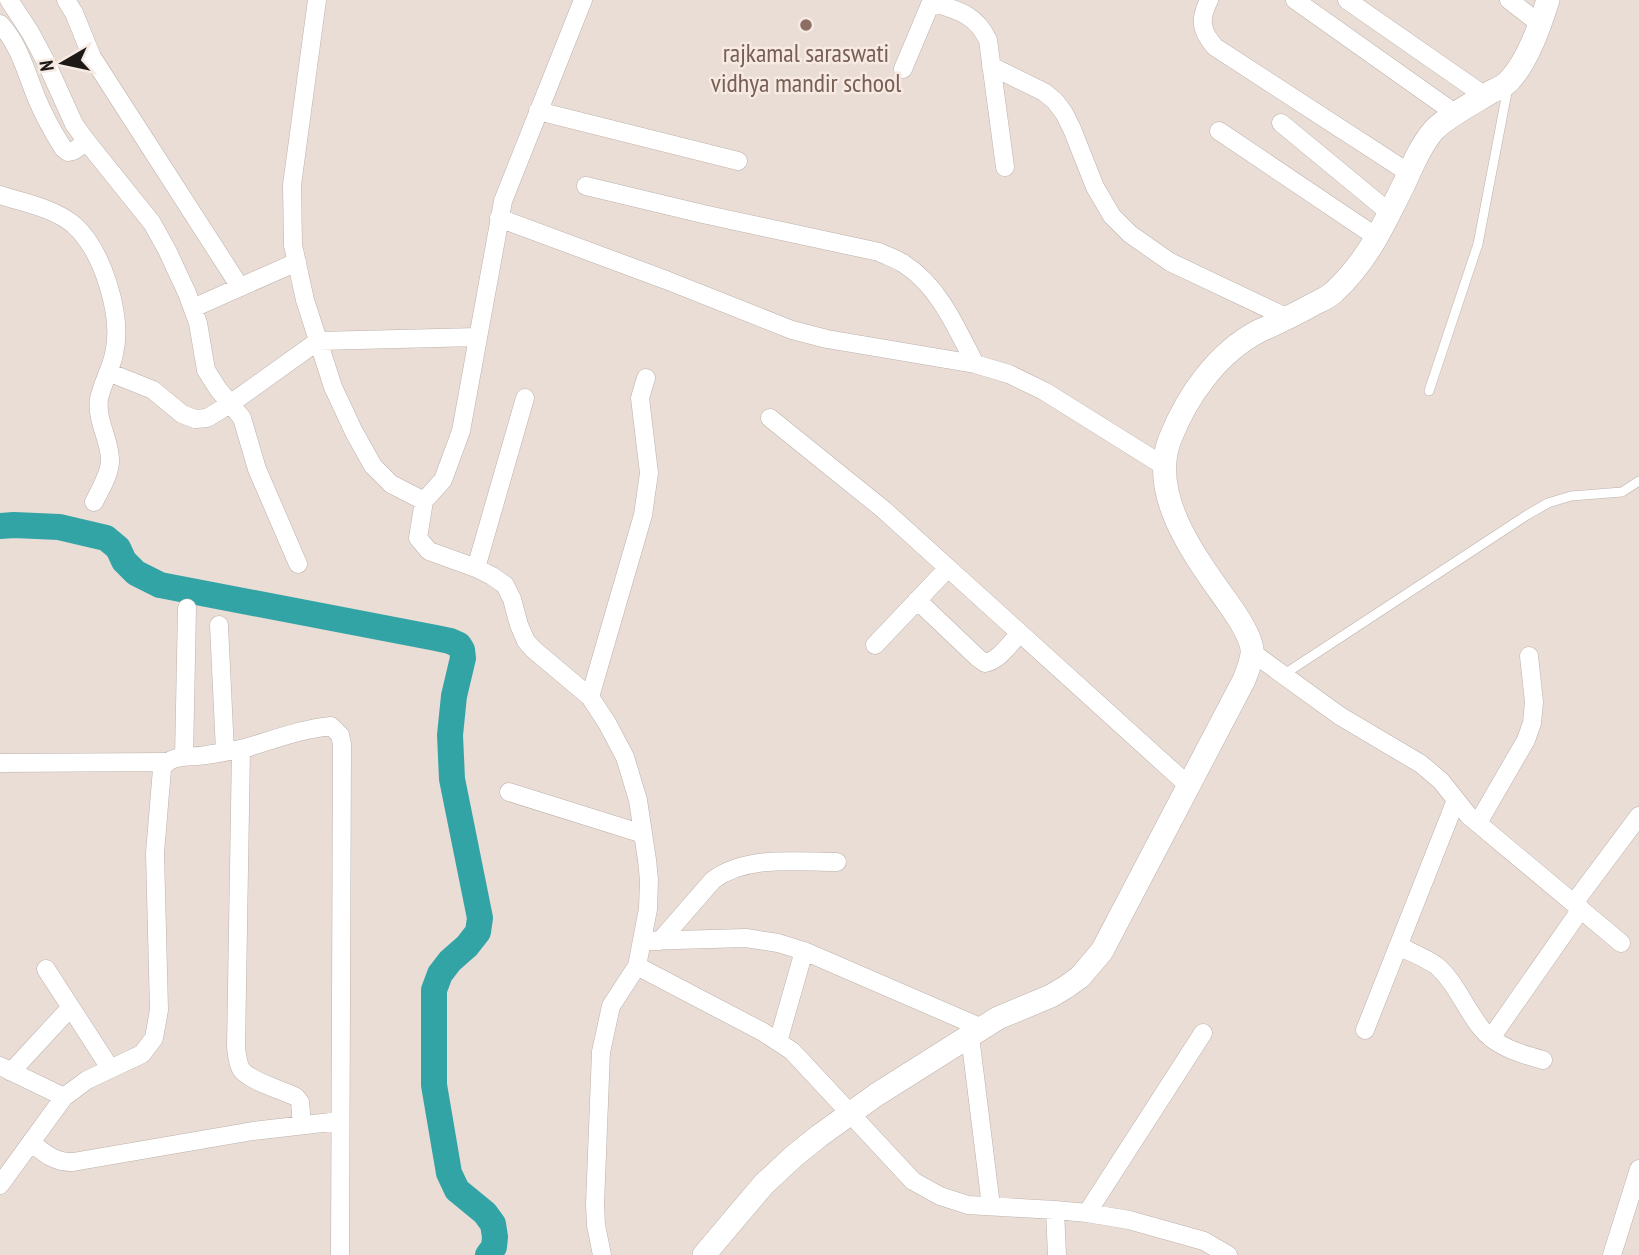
<svg xmlns="http://www.w3.org/2000/svg" width="1639" height="1255" viewBox="0 0 1639 1255" font-family="'PT Sans Narrow',sans-serif">
  <style>
    .lines { fill: none; stroke-linecap: round; stroke-linejoin: round }
    .river { stroke: #33a4a6; stroke-width: 26 }
    .service-casing { stroke: #bdb2ab; stroke-width: 10 }
    .minor-casing { stroke: #bdb2ab; stroke-width: 19 }
    .tertiary-casing { stroke: #bdb2ab; stroke-width: 24 }
    .service { stroke: #fff; stroke-width: 9 }
    .minor { stroke: #fff; stroke-width: 18 }
    .tertiary { stroke: #fff; stroke-width: 23 }
    .education-dot { fill: #8d6e63; stroke: #f6eae3; stroke-width: 2.5 }
    .labels { text-anchor: middle; dominant-baseline: central; stroke-width: 5; stroke-linejoin: round; paint-order: stroke }
    .education-label { font-size: 26px; fill: #785e54; stroke: #f6eae3 }
  </style>
  <rect width="100%" height="100%" fill="#e9ddd6"/>
  <g class="lines">
    <!-- river -->
    <path class="river" d="M0 526 14 525 59 527 106 538 118 548 124 561 136 573 160 585 436 638 450 641 459 645 462 650 463 658 454 696 450 735 452 779 480 918 478 932 467 946 450 961 440 974 434 990V1085L449 1173 457 1190 485 1213 493 1224 495 1237 494 1247 488 1255"/>
    <!-- service casing -->
    <g class="service-casing">
      <path id="service" d="M1429 391 1478 244 1508 87
        M1283 675 1527 515 1548 503 1571 496 1622 492 1639 481"/>
    </g>
    <!-- minor casing -->
    <g class="minor-casing">
      <path id="minor" d="M9 0 30 32 46 62 74 124 87 142 152 223 167 250 187 293 198 323 206 370 218 389 242 418 257 469 298 564
        M66 0 74 13 92 57 240 287
        M317 0 292 185 293 245 305 300 333 387 354 432 373 466 391 484 424 501 443 480 461 431 503 201 583 0
        M1209 0C1199 20 1201 31 1215 47L1409 173
        M1295 0 1456 114
        M1347 0 1485 96
        M1509 0 1540 24
        M931 2C957 10 976 14 988 40L1005 167
        M0 24C20 45 26 73 37 99 44 116 53 132 63 148L68 152 73 151 87 142
        M991 66 1044 92 1055 101 1064 113 1072 129 1095 187 1112 216 1130 234 1170 262 1288 318
        M903 69 932 0
        M538 111 738 161
        M1281 123 1390 213
        M1219 131 1378 238
        M586 186 703 214 879 252C887 256 897 259 904 264 939 286 957 329 975 364
        M0 195C24 203 54 208 74 225 103 251 123 316 114 354 111 369 102 384 99 399 96 422 111 441 110 462 109 476 100 490 94 502
        M499 218 666 280 792 330 827 339 975 364 1009 374 1044 391 1164 466
        M193 308 297 262
        M108 372 153 390 182 414 195 419 207 418 230 404 318 341 478 337
        M770 418 884 510 1189 786
        M424 501 418 538 429 551 476 568 492 576 505 585 512 599 519 625 526 641 533 649 590 697 607 723 625 757 638 800 647 860 649 880 648 909 637 966 611 1006 601 1052 595 1204 596 1225 602 1255
        M476 568 525 398
        M917 600 978 658 985 663C1000 660 1010 643 1020 633
        M219 625 225 752
        M875 645 948 568
        M1253 653 1340 716 1421 764 1441 781 1468 815 1621 943
        M590 697 643 515 649 473 640 398 646 378
        M241 749 236 1047C237 1054 237 1062 241 1069 249 1081 282 1090 296 1097L300 1102 302 1125
        M184 757 187 608
        M0 763 165 762
        M509 792 643 834
        M1478 823 1526 740 1532 723 1534 702 1529 656
        M1574 903 1639 816
        M642 941 746 938 778 943 804 951 982 1028
        M660 941 713 880C747 855 796 862 837 862
        M1398 946C1411 952 1426 958 1437 966 1456 983 1465 1008 1481 1028 1496 1047 1521 1054 1543 1060
        M637 966 763 1032 792 1051 913 1181 940 1196 968 1205 1055 1210 1087 1213 1129 1220 1204 1241 1228 1255
        M46 969 110 1068
        M1365 1030 1456 800
        M970 1036 991 1206
        M1491 1038 1581 909
        M778 1042 804 951
        M0 1066 64 1097
        M11 1072 70 1008
        M31 1142C44 1153 55 1163 73 1162L253 1131 340 1121
        M0 1185 64 1097 87 1080 142 1054 154 1038 159 1010 155 853 162 769C170 753 191 758 206 755 219 753 232 751 245 748 273 740 301 729 331 726L340 735 342 744 340 1255
        M1055 1210 1057 1255
        M1087 1213 1203 1033
        M1612 1255 1639 1169"/>
    </g>
    <!-- tertiary casing -->
    <g class="tertiary-casing">
      <path id="tertiary" d="M704 1255 764 1184 793 1157 819 1136 876 1095 998 1018 1051 996 1066 987 1080 977 1102 951 1244 680C1247 672 1251 663 1252 654 1254 640 1236 614 1228 603 1197 559 1148 496 1170 439 1187 396 1217 353 1259 331 1277 323 1294 315 1312 305 1319 301 1328 298 1334 292 1368 260 1383 226 1403 186 1412 167 1420 146 1434 130 1446 117 1475 102 1491 92 1497 89 1505 86 1509 81 1528 61 1540 25 1548 0"/>
    </g>
    <!-- service -->
    <use href="#service" class="service"/>
    <!-- minor -->
    <use href="#minor" class="minor"/>
    <!-- tertiary -->
    <use href="#tertiary" class="tertiary"/>
  </g>
  <!-- markers -->
  <circle class="education-dot" cx="806" cy="25" r="7"/>
  <g class="labels">
    <!-- education labels -->
    <g class="education-label">
      <text x="806" y="52">rajkamal saraswati<tspan x="806" dy="30">vidhya mandir school</tspan></text>
    </g>
  </g>
  <!-- north arrow -->
  <g transform="translate(63 63) rotate(261)" stroke="#f6eae3" stroke-width="5" paint-order="stroke">
  <path d="M0-5L12 26L0 18L-12 26Z" fill="#1d1916"/>
  <text y="-10" font-size="19" font-weight="bold" text-anchor="middle" fill="#1d1916">N</text>
  </g>
</svg>
